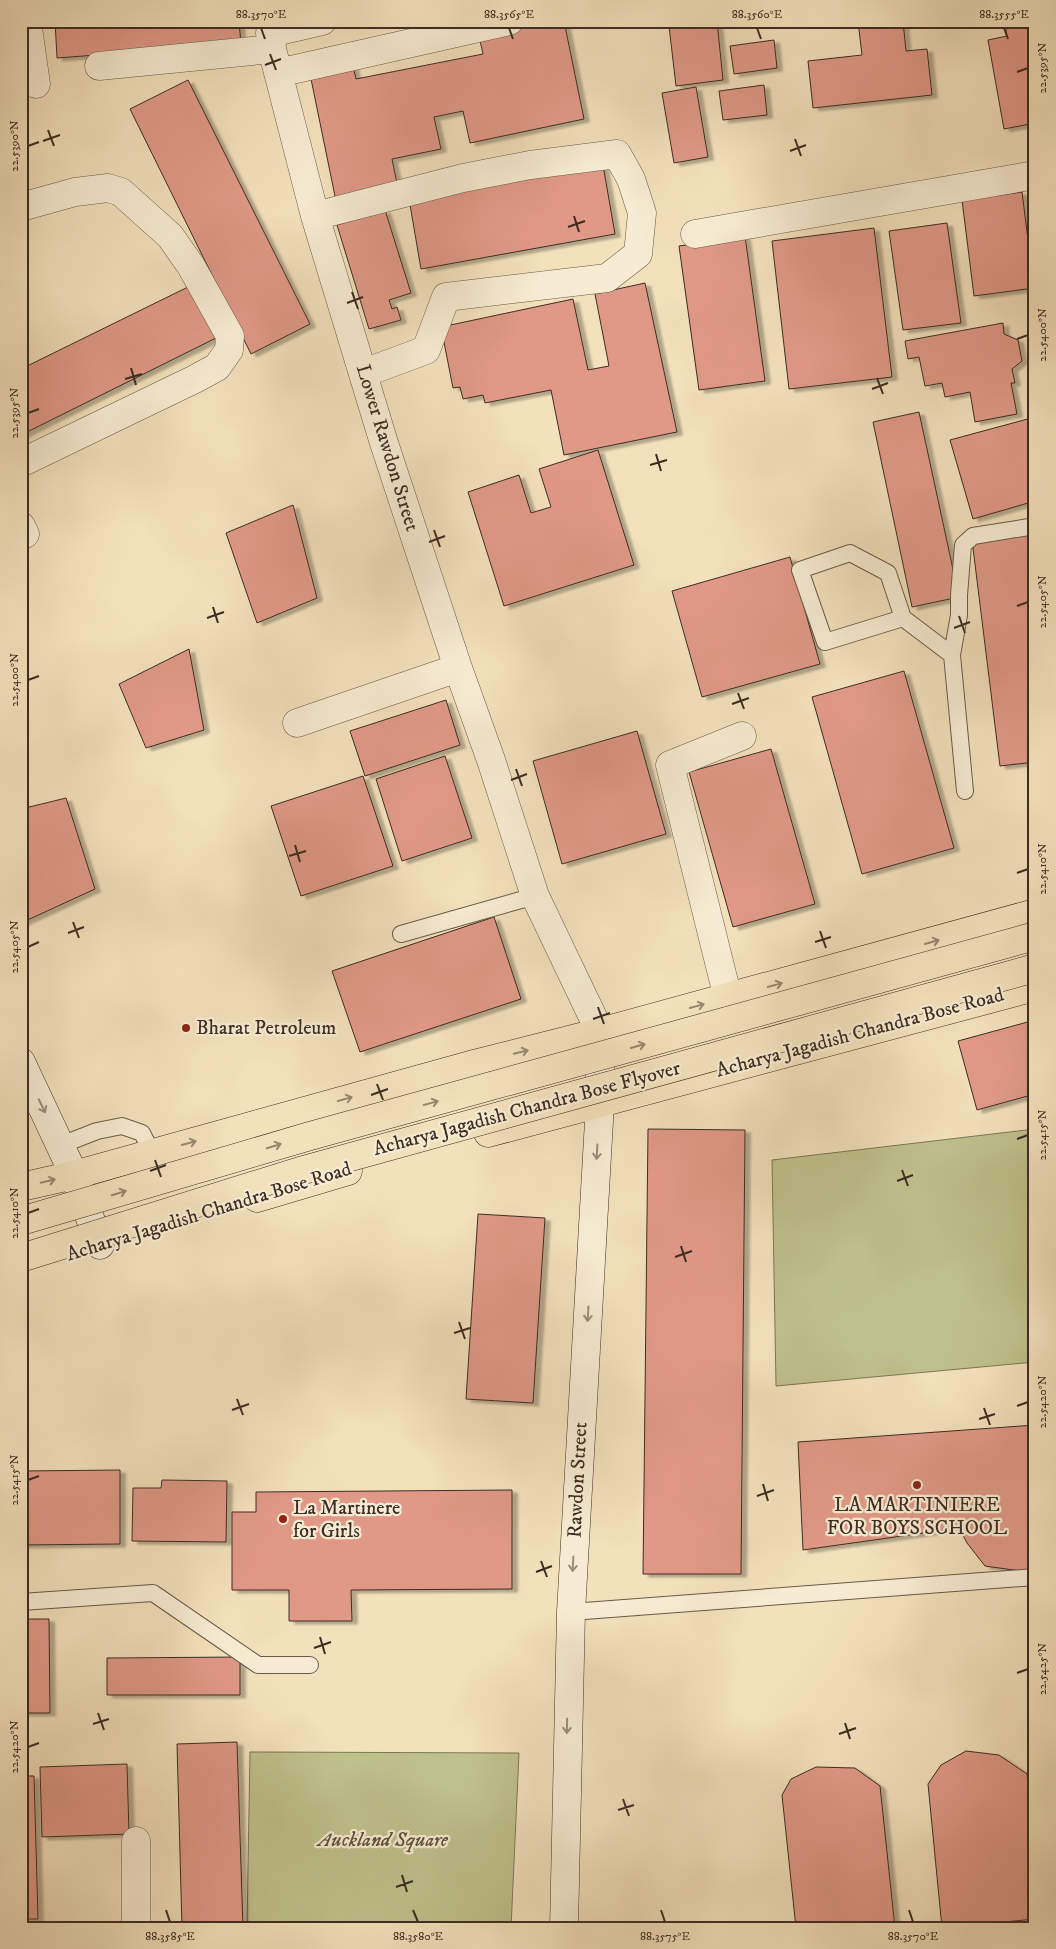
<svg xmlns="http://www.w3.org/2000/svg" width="1056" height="1949" viewBox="0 0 1056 1949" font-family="'IM FELL DW Pica',serif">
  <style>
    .green { fill: #bfc18d; stroke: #7e7658 }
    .building { fill: #e09987; stroke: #3d2c23; filter: url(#shadow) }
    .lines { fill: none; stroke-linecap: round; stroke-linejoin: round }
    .lane-casing { stroke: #6a5949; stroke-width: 18 }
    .street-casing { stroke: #6a5949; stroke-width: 29 }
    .secondary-casing { stroke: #3d2c23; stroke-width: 29 }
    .primary-casing { stroke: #3d2c23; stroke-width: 29 }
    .lane { stroke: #f7ecd3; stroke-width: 16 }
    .street { stroke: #f7ecd3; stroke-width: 28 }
    .secondary { stroke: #f7ecd3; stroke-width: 28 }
    .primary { stroke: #f3e1bc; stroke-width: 28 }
    .highway-bridge-casing { stroke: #3d2c23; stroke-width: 29; stroke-linecap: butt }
    .highway-bridge { stroke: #f3e1bc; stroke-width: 28 }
    .oneway { stroke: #988670 }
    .oneway2 { stroke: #9a8c7b }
    .ticks { fill: none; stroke: #3d2c23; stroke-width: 2 }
    .poi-dot { fill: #8f2418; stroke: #f7ecd3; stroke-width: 2 }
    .labels { text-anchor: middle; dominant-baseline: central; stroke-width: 4.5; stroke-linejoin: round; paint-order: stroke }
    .street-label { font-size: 20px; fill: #3d2c23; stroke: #f7ecd3 }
    .poi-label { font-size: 20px; fill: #3d2c23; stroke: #f7ecd3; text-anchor: start }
    .park-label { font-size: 20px; font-style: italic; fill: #5e513e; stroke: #f7ecd3 }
    .neatline { fill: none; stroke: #3d2c23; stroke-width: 2 }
    .ticks-label { font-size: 12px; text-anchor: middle; fill: #3d2c23 }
  </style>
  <defs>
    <filter id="shadow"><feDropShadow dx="5.5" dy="3" stdDeviation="1" flood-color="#0004"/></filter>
  </defs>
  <rect width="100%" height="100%" fill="#f3e1bc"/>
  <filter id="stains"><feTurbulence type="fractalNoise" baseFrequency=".004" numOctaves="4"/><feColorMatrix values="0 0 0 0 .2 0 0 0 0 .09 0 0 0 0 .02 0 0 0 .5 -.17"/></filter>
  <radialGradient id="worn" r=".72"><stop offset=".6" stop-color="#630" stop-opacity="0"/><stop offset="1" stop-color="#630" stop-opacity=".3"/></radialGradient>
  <!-- green -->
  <path class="green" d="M1035 1129V1362L776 1386 772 1160Z
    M250 1752 519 1753 511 1928H247Z"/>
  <!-- building -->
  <path class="building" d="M55 21H239L241 44 57 58Z
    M533 21H564L584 119 470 143 463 111 434 117 441 149 392 159 398 188 336 201 310 74 353 66 356 79 483 54 478 32Z
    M717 21 723 80 676 86 669 26Z
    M858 21H903L906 51 927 49 932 95 813 108 808 61 862 55Z
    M1020 21H1033L1035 29V123L1004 129 988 40 1007 36 1005 24Z
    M774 40 777 68 734 74 730 46Z
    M188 80 310 324 251 354 130 109Z
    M764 85 767 115 723 120 719 91Z
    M696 87 708 157 674 163 662 93Z
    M603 165 615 234 421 269 409 199Z
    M1022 192 1034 288 974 296 962 200Z
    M385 210 411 293 389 300 392 309 397 307 401 320 369 329 337 225Z
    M947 223 961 323 903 330 889 231Z
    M874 228 892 377 789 389 772 241Z
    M745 236 765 381 699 390 679 246Z
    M645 283 677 432 564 455 551 390 485 403 483 395 463 399 460 387 453 388 441 327 573 299 588 370 609 366 595 294Z
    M192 285 218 337 21 435V369Z
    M1003 323 1004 334 1018 340 1022 361 1012 369 1015 383H1011L1017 414 975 422 970 392 945 397 942 383 925 386 919 357 908 359 905 341Z
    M919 412 959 597 912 607 873 422Z
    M1035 417V501L973 519 950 440Z
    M598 450 634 565 504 606 468 492 519 475 531 513 551 507 539 469Z
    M293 505 317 598 257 623 226 533Z
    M1035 532V762L1000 766 972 540Z
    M790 557 820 664 702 697 672 591Z
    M189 649 204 730 146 748 119 684Z
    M904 671 954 848 862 874 812 697Z
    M446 700 460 745 365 776 350 731Z
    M637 731 666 834 562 864 533 761Z
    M771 749 815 904 733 927 689 772Z
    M445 756 472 838 402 861 376 779Z
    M363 776 393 866 301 896 271 806Z
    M66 798 95 889 21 923V809Z
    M494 917 521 999 360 1052 332 971Z
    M1035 1020V1094L977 1110 958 1041Z
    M648 1129 745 1130 741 1574H643Z
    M478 1214 545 1218 533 1403 466 1399Z
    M1035 1425V1568L1028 1572 985 1566 967 1543 959 1528 803 1550 798 1442Z
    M120 1470V1544L21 1545V1471Z
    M162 1480 227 1481 226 1542 132 1541 133 1488H161Z
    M512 1490V1589L351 1590 352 1621H289V1590H232V1512H256V1492Z
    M21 1619H49L50 1713H21Z
    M240 1657V1695H107V1658Z
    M237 1742 243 1928H182L177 1744Z
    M966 1751 999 1755 1027 1774 1035 1848V1919L942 1928 928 1784 941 1765Z
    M127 1764 129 1834 42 1837 40 1767Z
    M816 1767 855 1768 880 1786 895 1928H796L782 1795 791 1779Z
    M21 1776H34L38 1919H21Z"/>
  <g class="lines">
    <!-- lane casing -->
    <g class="lane-casing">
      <path id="lane" d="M903 618 888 573 850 553 800 570 825 642 903 618 952 655 965 791
        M952 655 959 615V595L963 545 973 536 1035 526
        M401 934 535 896
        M61 1145 97 1131 122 1126 142 1133 152 1153
        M21 1602 153 1593 258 1665H310
        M571 1612 1035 1577"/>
    </g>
    <!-- street casing -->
    <g class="street-casing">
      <path id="street" d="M27 21 36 84
        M270 21 272 49 315 216 384 443 458 668 491 760 535 896 600 1032
        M270 33 322 21
        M99 66 272 49
        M278 73 509 21
        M21 207 75 192 108 188 121 192 170 236 191 266 230 336 229 350 217 367 195 379 21 463
        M315 216 463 178 530 165 617 154 631 179 642 213 638 254 607 278 446 297 426 350 364 373
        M695 234 1035 175
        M21 526 25 534 21 536
        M297 723 458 668
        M728 998 670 765 742 736
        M136 1928V1841"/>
    </g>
    <!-- secondary casing -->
    <g class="secondary-casing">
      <path id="secondary" d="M21 1062 74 1175 100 1245
        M564 1928 571 1612 600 1103V1034"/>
    </g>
    <!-- primary casing -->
    <g class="primary-casing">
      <path id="primary" d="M488 1133 1035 987
        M21 1187 74 1175 474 1064 600 1032 1035 913
        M257 1198 348 1171"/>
    </g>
    <!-- lane -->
    <use href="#lane" class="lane"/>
    <!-- street -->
    <use href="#street" class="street"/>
    <!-- secondary -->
    <use href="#secondary" class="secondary"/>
    <!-- primary -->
    <use href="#primary" class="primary"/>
    <!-- highway-bridge casing -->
    <g class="highway-bridge-casing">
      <path id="highway-bridge" d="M21 1221 310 1136 1035 936
        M21 1258 300 1171 1035 968"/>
    </g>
    <!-- highway-bridge -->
    <use href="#highway-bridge" class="highway-bridge"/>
  </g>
  <!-- one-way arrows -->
  <defs><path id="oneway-shaft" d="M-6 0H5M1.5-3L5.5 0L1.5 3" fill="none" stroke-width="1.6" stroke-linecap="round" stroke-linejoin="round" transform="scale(1.25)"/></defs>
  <g class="oneway">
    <use href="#oneway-shaft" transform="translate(932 942) rotate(-16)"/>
    <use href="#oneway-shaft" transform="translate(775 985) rotate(-15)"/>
    <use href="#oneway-shaft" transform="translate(697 1006) rotate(-15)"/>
    <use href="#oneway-shaft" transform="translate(638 1046) rotate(-16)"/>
    <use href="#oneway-shaft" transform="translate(521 1052) rotate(-14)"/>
    <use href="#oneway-shaft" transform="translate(345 1099) rotate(-15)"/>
    <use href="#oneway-shaft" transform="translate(431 1103) rotate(-15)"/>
    <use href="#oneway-shaft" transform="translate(189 1143) rotate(-15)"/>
    <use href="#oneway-shaft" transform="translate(274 1146) rotate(-17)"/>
    <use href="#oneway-shaft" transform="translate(48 1181) rotate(-13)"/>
    <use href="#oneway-shaft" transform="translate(119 1193) rotate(-17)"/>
  </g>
  <g class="oneway2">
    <use href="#oneway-shaft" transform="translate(42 1106) rotate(64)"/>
    <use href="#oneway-shaft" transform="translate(597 1152) rotate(93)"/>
    <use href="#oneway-shaft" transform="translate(588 1314) rotate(93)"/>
    <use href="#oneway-shaft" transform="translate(573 1564) rotate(93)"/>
    <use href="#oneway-shaft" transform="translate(567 1726) rotate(91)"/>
  </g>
  <!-- ticks -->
  <path class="ticks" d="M261 28 265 39M509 28 513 39M757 28 761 39M1004 28 1008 39M270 54 276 70M265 65 281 59M1017 72 1028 68M48 130 54 146M795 139 801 156M43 141 60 135M28 146 39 142M790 151 806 145M574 216 579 232M568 227 585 221M352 292 358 309M347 303 363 297M1017 339 1028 335M131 368 136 385M877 378 883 394M125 379 142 374M872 389 888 383M28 413 39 409M656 454 661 471M650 465 667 460M434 530 440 547M429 542 445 536M1017 606 1028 602M213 607 218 623M959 616 965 633M207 618 224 612M954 628 970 622M28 680 39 676M738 693 744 709M732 704 749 698M516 769 522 786M511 780 527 774M295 845 300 862M289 856 306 851M1017 873 1028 869M73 922 79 938M820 931 826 948M68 933 84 927M815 942 831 937M28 947 39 942M598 1007 604 1024M593 1019 610 1013M377 1084 383 1100M371 1095 388 1089M1017 1139 1028 1135M155 1160 161 1177M902 1170 908 1186M150 1171 166 1165M897 1181 913 1175M28 1213 39 1209M681 1246 686 1262M675 1257 692 1251M459 1322 465 1339M454 1333 470 1328M237 1399 243 1415M1017 1406 1028 1402M984 1408 990 1425M232 1410 249 1404M979 1419 995 1414M28 1480 39 1476M763 1484 768 1501M757 1496 774 1490M541 1561 547 1577M536 1572 552 1566M320 1637 325 1654M314 1648 331 1642M1017 1673 1028 1669M98 1713 104 1730M845 1723 850 1739M93 1724 109 1719M839 1734 856 1728M28 1747 39 1743M623 1799 629 1816M618 1810 634 1805M402 1875 407 1892M396 1887 413 1881M166 1910 170 1922M413 1910 418 1922M661 1910 665 1922M909 1910 913 1922"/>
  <!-- markers -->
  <g class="poi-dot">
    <circle cx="186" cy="1028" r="5"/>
    <circle cx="917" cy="1485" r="5"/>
    <circle cx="283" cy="1519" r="5"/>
  </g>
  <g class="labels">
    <!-- street labels -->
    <g class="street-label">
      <text transform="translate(387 448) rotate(73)">Lower Rawdon Street</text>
      <text transform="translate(860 1033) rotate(-15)">Acharya Jagadish Chandra Bose Road</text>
      <text transform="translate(527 1109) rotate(-15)">Acharya Jagadish Chandra Bose Flyover</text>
      <text transform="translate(209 1212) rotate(-17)">Acharya Jagadish Chandra Bose Road</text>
      <text transform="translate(578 1480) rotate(-87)">Rawdon Street</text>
    </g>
    <!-- poi labels -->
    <g class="poi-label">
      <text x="196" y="1028">Bharat Petroleum</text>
      <text x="917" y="1505" text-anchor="middle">LA MARTINIERE<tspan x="917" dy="23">FOR BOYS SCHOOL</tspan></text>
      <text x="293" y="1508">La Martinere<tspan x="293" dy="23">for Girls</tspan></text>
    </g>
    <!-- park labels -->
    <g class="park-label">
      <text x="383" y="1840">Auckland Square</text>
    </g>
  </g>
  <!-- margin -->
  <rect width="1056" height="1949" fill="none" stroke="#f3e1bc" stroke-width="55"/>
  <rect x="28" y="28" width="1000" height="1894" class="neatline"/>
  <g class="ticks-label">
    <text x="261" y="18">88.3570°E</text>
    <text x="509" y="18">88.3565°E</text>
    <text x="757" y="18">88.3560°E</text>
    <text x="1004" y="18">88.3555°E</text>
    <text transform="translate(1042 68) rotate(-90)" y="4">22.5395°N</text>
    <text transform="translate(14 146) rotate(-90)" y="4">22.5390°N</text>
    <text transform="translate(1042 335) rotate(-90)" y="4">22.5400°N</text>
    <text transform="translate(14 413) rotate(-90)" y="4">22.5395°N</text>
    <text transform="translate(1042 602) rotate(-90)" y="4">22.5405°N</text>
    <text transform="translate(14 680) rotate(-90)" y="4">22.5400°N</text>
    <text transform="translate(1042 869) rotate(-90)" y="4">22.5410°N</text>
    <text transform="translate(14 947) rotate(-90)" y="4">22.5405°N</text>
    <text transform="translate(1042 1135) rotate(-90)" y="4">22.5415°N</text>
    <text transform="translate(14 1213) rotate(-90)" y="4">22.5410°N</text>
    <text transform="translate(1042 1402) rotate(-90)" y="4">22.5420°N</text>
    <text transform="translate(14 1480) rotate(-90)" y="4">22.5415°N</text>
    <text transform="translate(1042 1669) rotate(-90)" y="4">22.5425°N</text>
    <text transform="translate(14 1747) rotate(-90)" y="4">22.5420°N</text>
    <text x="170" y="1940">88.3585°E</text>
    <text x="418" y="1940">88.3580°E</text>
    <text x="665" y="1940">88.3575°E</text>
    <text x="913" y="1940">88.3570°E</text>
  </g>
  <rect width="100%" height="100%" filter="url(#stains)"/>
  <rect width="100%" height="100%" fill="url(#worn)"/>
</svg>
